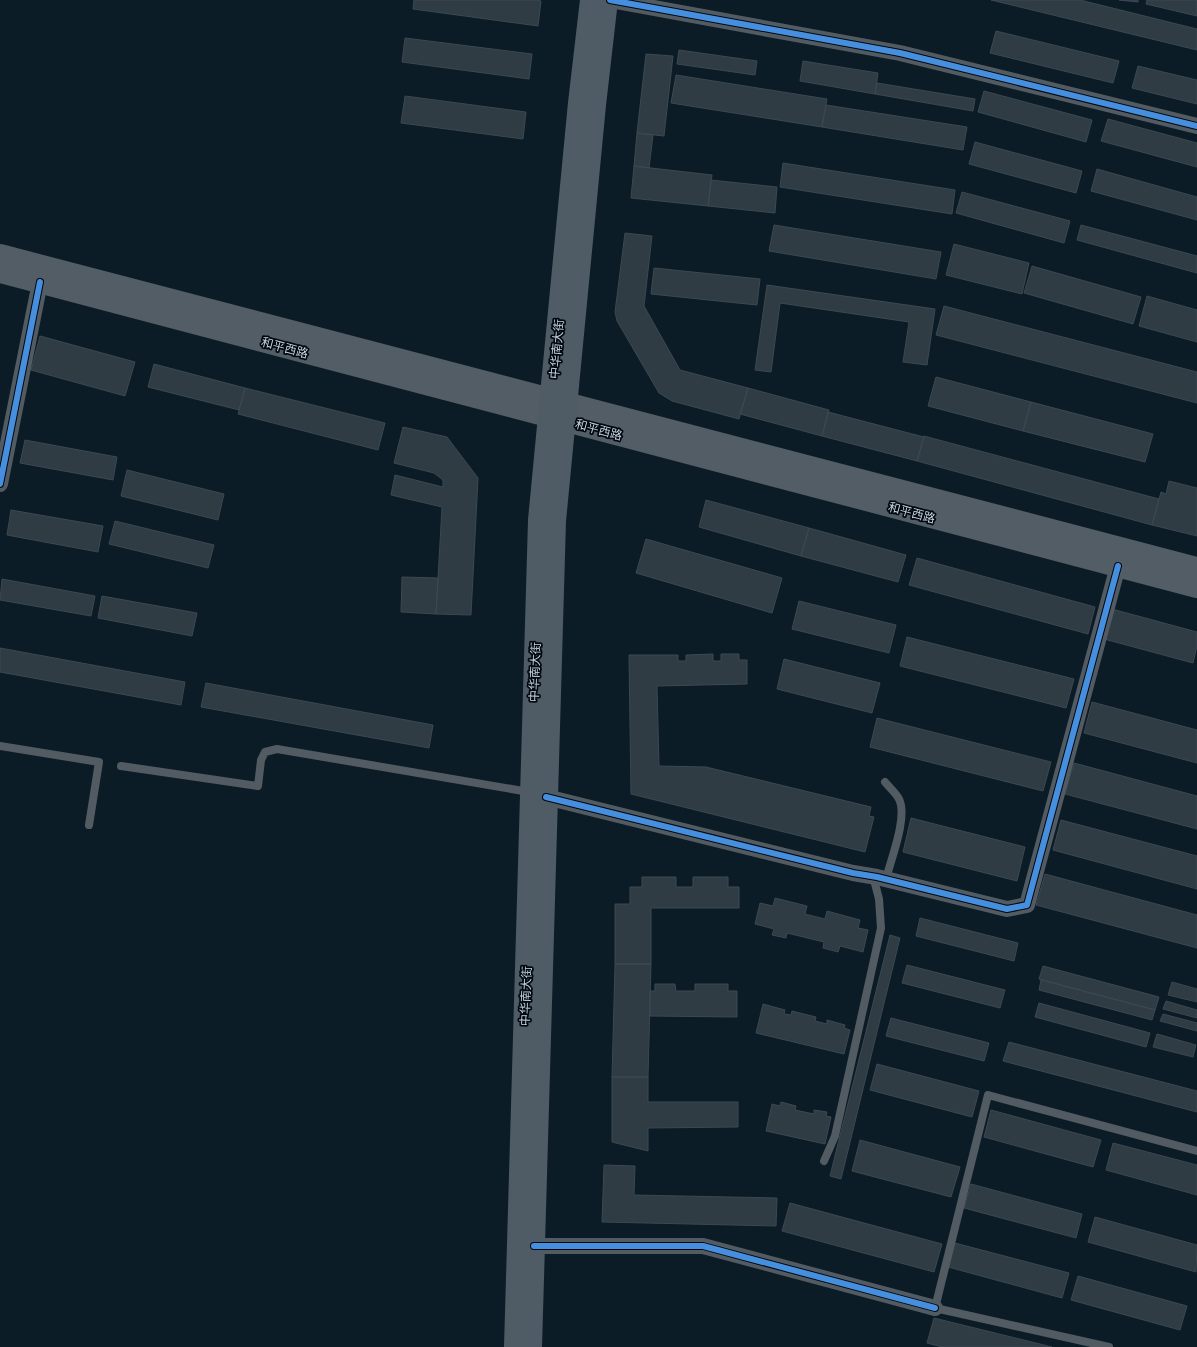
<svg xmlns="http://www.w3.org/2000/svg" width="1197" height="1347" viewBox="0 0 1197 1347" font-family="Barlow,'Noto Sans SC',sans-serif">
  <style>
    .building { fill: #2f3c44; stroke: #3c4852 }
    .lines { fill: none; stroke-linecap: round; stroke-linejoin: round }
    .service { stroke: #525b62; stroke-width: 8 }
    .minor { stroke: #525b62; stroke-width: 16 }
    .secondary { stroke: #535d66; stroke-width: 22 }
    .primary { stroke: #4f5c65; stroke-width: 22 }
    .cycleway-casing { stroke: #01070f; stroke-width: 8 }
    .cycleway { stroke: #468fdf; stroke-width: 6 }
    .labels { text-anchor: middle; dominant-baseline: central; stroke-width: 3.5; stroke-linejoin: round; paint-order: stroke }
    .street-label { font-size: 12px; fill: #c4d4df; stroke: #01070f }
  </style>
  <rect width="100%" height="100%" fill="#0c1c26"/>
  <!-- building -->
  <path class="building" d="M414 0H535L541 1 538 26 413 9Z
    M991 0H1080L1197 29V50Z
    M1119 0H1138V2Z
    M1147 0H1197V16L1146 4Z
    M996 31 1119 61 1113 83 990 53Z
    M405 38 532 54 529 79 402 62Z
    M679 50 757 61 755 75 677 64Z
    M646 54 673 56 664 136 637 133Z
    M803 61 878 73 875 94 800 81Z
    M1138 66 1197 80V104L1132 88Z
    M676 75 827 99 822 127 671 103Z
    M877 83 975 99 973 111 875 94Z
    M984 91 1092 120 1086 142 978 112Z
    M405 96 526 112 523 139 401 123Z
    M826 105 967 127 963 150 822 127Z
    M1108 119 1197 143V167L1101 141Z
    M637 133 653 135 649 168 634 166Z
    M975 142 1082 171 1076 193 969 164Z
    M783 163 955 190 952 214 780 187Z
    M634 166 712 175 708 206 631 198Z
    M1097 169 1197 197V220L1091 191Z
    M711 180 777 187 775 213 708 206Z
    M962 192 1070 221 1064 243 956 213Z
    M774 225 941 252 936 279 769 251Z
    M1081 225 1197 256V273L1077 240Z
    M625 233 652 236 644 306 680 370 748 388 739 419 672 401 659 393 617 321 615 312Z
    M954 244 1029 263 1022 294 946 275Z
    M1032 266 1141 297 1133 324 1024 293Z
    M654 268 760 279 757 305 651 294Z
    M767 285 935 309 927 365 903 362 909 322 780 303 771 372 755 370Z
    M1147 296 1197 310V342L1139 326Z
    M944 306 1197 372V403L936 335Z
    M40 336 135 362 125 396 31 370Z
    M154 364 245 388 239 410 148 387Z
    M936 377 1031 402 1023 431 928 406Z
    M245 388 385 423 378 450 238 414Z
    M748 388 829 410 822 436 740 414Z
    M1031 402 1153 434 1145 462 1023 431Z
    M828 412 924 437 917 461 822 436Z
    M403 427 447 437 478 478 471 615 436 614 442 507 391 495 395 475 443 487V480L434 473 394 463Z
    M924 436 1159 499 1152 525 917 461Z
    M25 440 117 457 113 480 20 463Z
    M127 470 224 494 218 520 121 496Z
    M1169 481 1197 488V536L1152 525 1161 492 1166 494Z
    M706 500 809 528 801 556 699 527Z
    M11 510 103 526 98 552 7 535Z
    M115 521 214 545 208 568 109 544Z
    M809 528 906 555 898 582 801 556Z
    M646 539 782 578 772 613 636 573Z
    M917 558 1095 607 1088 634 909 585Z
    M402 577 438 578 436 614 401 612Z
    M2 579 95 596 91 616 0 600Z
    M102 596 197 613 192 636 98 618Z
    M799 601 896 625 889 653 792 629Z
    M1112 609 1197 632V646L1193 663 1104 639Z
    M907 637 1074 679 1066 708 900 666Z
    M0 648 185 682 181 705 0 672Z
    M713 654V661H721V654H739V660H747V684L657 686 659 766 706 767 871 807 869 816 874 817 865 852 631 794 629 655H678V661H686V655Z
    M784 659 880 683 872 713 777 689Z
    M206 683 433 725 429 748 201 707Z
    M1092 702 1197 730V763L1084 733Z
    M877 718 1051 762 1043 791 870 747Z
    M1074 763 1197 796V829L1065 794Z
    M911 818 1025 847 1017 881 903 852Z
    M1061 820 1197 856V889L1053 850Z
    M1045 874 1197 915V948L1036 905Z
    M642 877H676V887H693V877H728V887H739V908H651V964H615V904H630V887H642Z
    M775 898 807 906 805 914 825 919 827 911 860 920 858 928 868 930 863 952 840 946 838 952 823 948 824 942 787 933 786 938 772 935 774 929 755 924 760 903 773 906Z
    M920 918 1018 943 1014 961 916 936Z
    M890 935 900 938 841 1179 830 1176Z
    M615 964H651L648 1077H612Z
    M907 965 1005 990 1000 1008 902 983Z
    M1043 966 1159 997 1155 1010 1039 979Z
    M1041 980 1155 1010 1152 1020 1039 990Z
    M1172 982 1197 989V1002L1168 995Z
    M655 984H675L676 991H695V984H728V991H737V1017L650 1016V991H655Z
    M1166 1001 1197 1010V1018L1163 1009Z
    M1039 1003 1150 1033 1146 1047 1035 1017Z
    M763 1004 785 1010 784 1014 791 1015 792 1011 816 1017 815 1021 827 1024V1020L845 1025 844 1028 850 1030 844 1054 756 1033Z
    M1163 1014 1197 1023V1031L1160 1021Z
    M891 1018 989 1043 984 1061 886 1036Z
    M1157 1034 1196 1045 1193 1057 1153 1047Z
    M1009 1042 1197 1091V1112L1003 1061Z
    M877 1064 979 1091 972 1117 870 1090Z
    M612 1077H648V1102H738V1127L648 1128V1151L612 1142Z
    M781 1102 796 1106 795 1110 814 1114V1110L827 1112 826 1116 831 1117 825 1144 766 1131 772 1104 780 1106Z
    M991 1110 1101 1140 1093 1167 984 1137Z
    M860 1140 960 1167 951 1197 852 1171Z
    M1113 1143 1197 1165V1195L1106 1170Z
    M604 1165 635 1166 634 1195 777 1198 776 1226 602 1222Z
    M971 1184 1082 1214 1076 1238 964 1208Z
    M790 1203 942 1244 934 1272 782 1231Z
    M1095 1217 1197 1245 1196 1272 1088 1242Z
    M955 1243 1069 1273 1062 1298 948 1267Z
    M1078 1276 1187 1306 1180 1330 1071 1300Z
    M934 1318 1052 1347H942L927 1343Z"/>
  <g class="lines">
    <!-- service -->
    <path class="service" d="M0 746 99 762 89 825
      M121 766 258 786 261 760 265 752 277 749 529 792
      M885 782C889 787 896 793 899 799 908 817 891 859 886 879
      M824 1161 835 1136 881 928 879 899 873 876
      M1109 1347 935 1308 988 1095 1197 1151"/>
    <!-- minor -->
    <path class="minor" d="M610 0 900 53 1197 126
      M0 484 40 282
      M546 797 853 873 877 877 1007 909 1027 905 1118 566
      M534 1246H703L935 1308"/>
    <!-- secondary -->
    <path class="secondary" d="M0 255 1197 568
      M0 272 1197 587"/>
    <!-- primary -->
    <path class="primary" d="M515 1347 539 520 579 103 591 0
      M531 1347 555 521 595 105 607 0"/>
    <!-- cycleway casing -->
    <g class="cycleway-casing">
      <path id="cycleway" d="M610 0 900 53 1197 126
        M0 484 40 282
        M546 797 853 873 877 877 1007 909 1027 905 1118 566
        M534 1246H703L935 1308"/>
    </g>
    <!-- cycleway -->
    <use href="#cycleway" class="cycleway"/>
  </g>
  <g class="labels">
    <!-- street labels -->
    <g class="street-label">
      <text transform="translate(285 347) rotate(15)">和平西路</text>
      <text transform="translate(556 349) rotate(-85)">中华南大街</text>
      <text transform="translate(599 429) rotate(15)">和平西路</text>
      <text transform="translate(912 512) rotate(15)">和平西路</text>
      <text transform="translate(534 672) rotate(-88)">中华南大街</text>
      <text transform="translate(525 996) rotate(-88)">中华南大街</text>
    </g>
  </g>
</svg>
